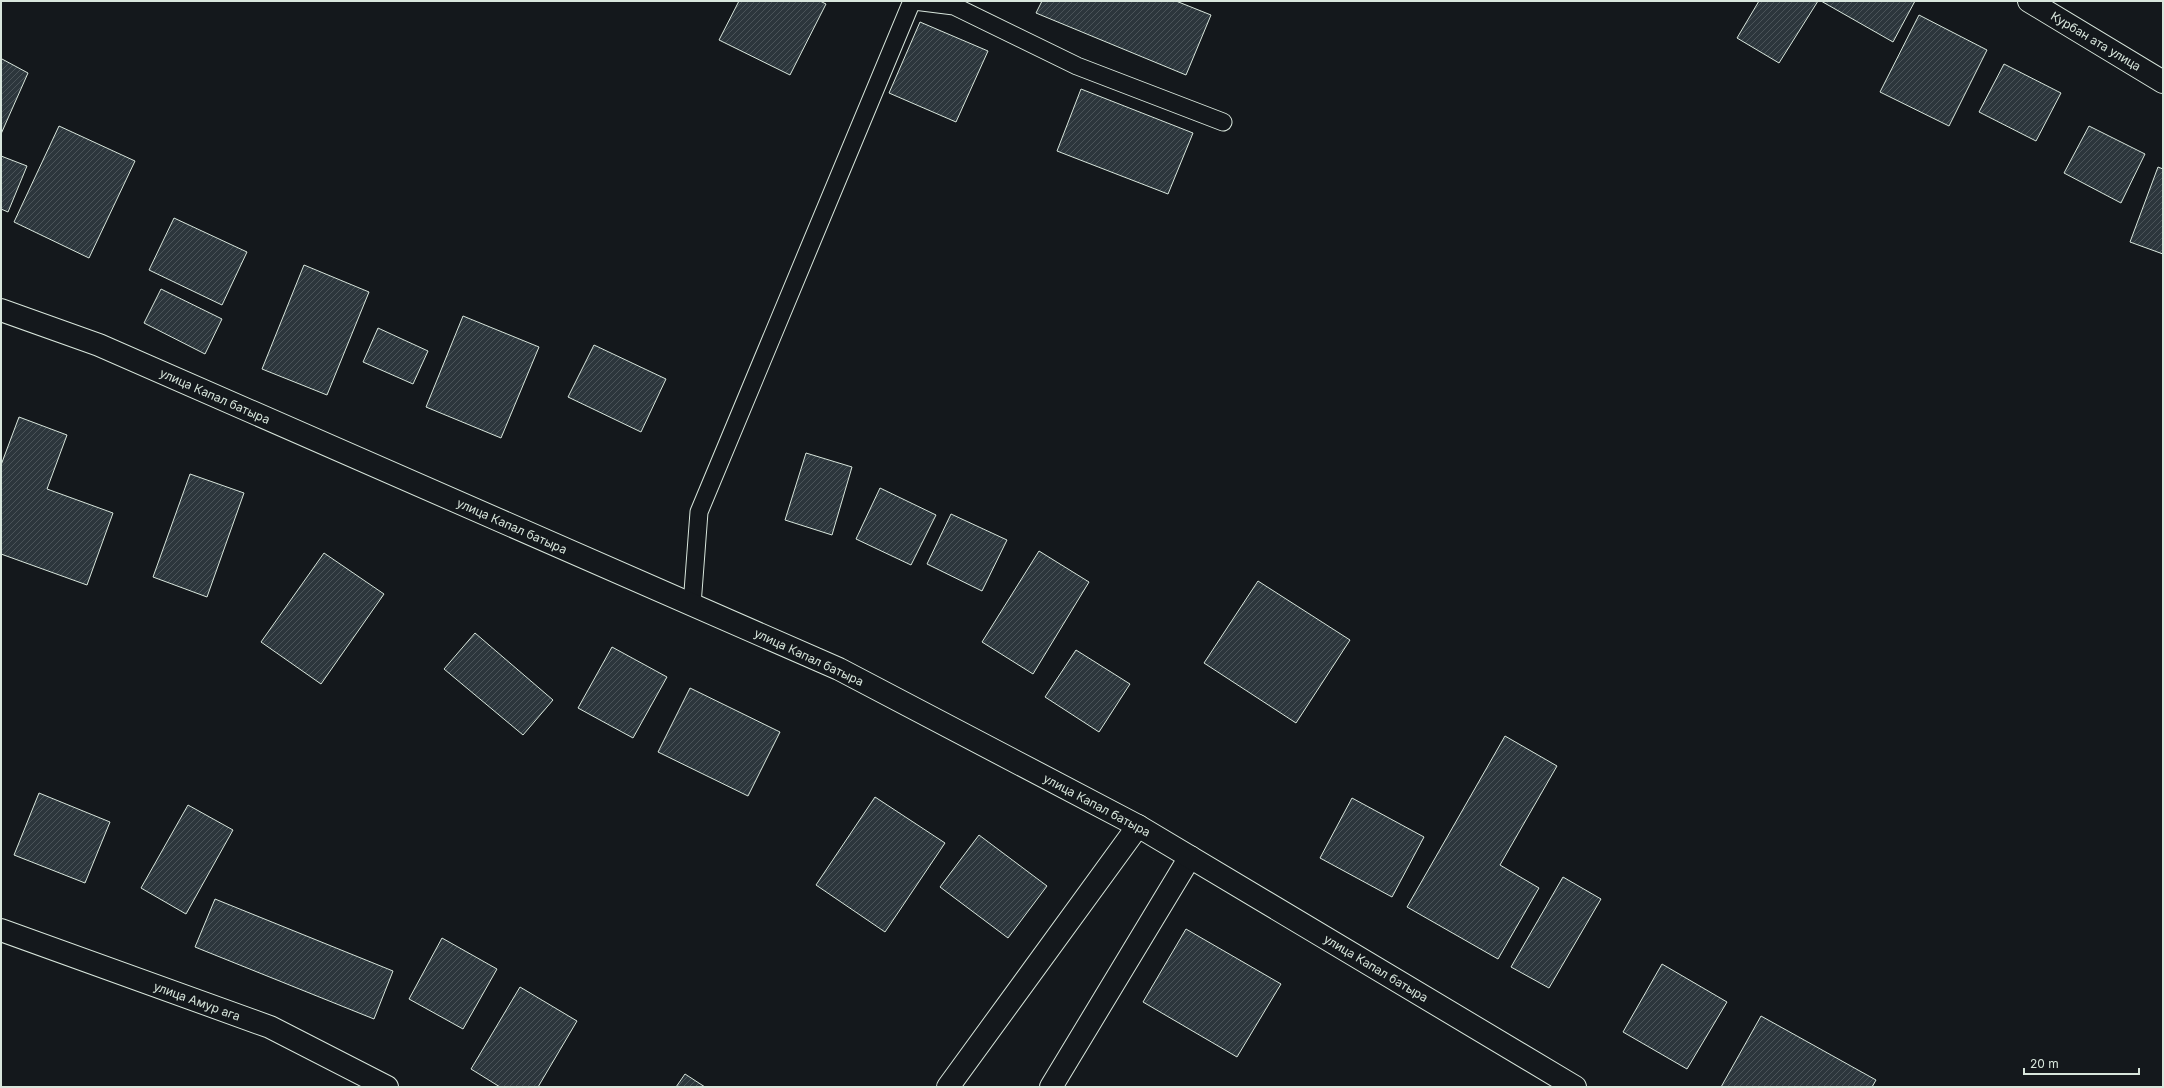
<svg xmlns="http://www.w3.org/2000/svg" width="2164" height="1088" viewBox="0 0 2164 1088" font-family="Inter,sans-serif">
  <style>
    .building { fill: url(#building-hatch); stroke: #d8e6dc }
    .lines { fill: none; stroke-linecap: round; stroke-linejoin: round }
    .service-casing { stroke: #d8e6dc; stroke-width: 19 }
    .minor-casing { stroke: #d8e6dc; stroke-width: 24 }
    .secondary-casing { stroke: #d8e6dc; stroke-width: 24 }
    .service { stroke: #14181c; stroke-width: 17 }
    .minor { stroke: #14181c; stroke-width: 22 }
    .secondary { stroke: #14181c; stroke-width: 22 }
    .labels { text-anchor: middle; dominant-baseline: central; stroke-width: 3; stroke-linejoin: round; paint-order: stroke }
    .street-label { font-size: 12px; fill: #d8e6dc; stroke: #14181c }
  </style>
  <defs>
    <pattern id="building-hatch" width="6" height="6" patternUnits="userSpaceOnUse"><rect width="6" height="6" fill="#2c363c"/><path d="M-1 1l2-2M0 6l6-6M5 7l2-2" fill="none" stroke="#4a5358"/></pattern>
  </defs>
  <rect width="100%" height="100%" fill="#14181c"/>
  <!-- building -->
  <path class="building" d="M739 1H820L826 4 790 75 719 40Z
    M1042 1H1176L1211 15 1186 75 1036 13Z
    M1759 1H1818L1779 63 1737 38Z
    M1821 1H1915L1893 42Z
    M1919 15 1987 50 1949 126 1880 92Z
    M920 22 988 51 956 122 889 93Z
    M2 59 28 73 1 134V61Z
    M2004 64 2061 93 2036 141 1979 112Z
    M1081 89 1193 133 1168 194 1057 151Z
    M59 126 135 161 89 258 14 222Z
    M2089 126 2145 154 2121 203 2064 173Z
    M1 156 27 166 8 212 1 209Z
    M2158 167 2163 169V254L2130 242Z
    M174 218 247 252 222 305 149 270Z
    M304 265 369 292 327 395 262 369Z
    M161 289 222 319 205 354 144 323Z
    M463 316 539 347 501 438 426 407Z
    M378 328 428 351 413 384 363 362Z
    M594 345 666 379 641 432 568 397Z
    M19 417 67 435 47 489 113 513 87 585 1 554V465Z
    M806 453 852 467 832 535 785 520Z
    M190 474 244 493 207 597 153 577Z
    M880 488 936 515 911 565 856 539Z
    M951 514 1007 540 982 591 927 564Z
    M1039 551 1089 582 1033 674 982 642Z
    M324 553 384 594 321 684 261 642Z
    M1258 581 1350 640 1296 723 1204 663Z
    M475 633 553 700 523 735 444 669Z
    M612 647 667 677 633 738 578 708Z
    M1076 650 1130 684 1099 732 1045 697Z
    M690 688 780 732 748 796 658 752Z
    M1505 736 1557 766 1500 865 1539 888 1498 959 1407 907Z
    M39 793 110 822 85 883 14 855Z
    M875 797 945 843 885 932 816 885Z
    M1352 798 1424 837 1392 897 1320 858Z
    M188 805 233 830 186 914 141 888Z
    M979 835 1047 886 1008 938 940 887Z
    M1563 877 1601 899 1549 988 1511 967Z
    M215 899 393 971 374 1019 195 947Z
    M1186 929 1281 984 1237 1057 1143 1002Z
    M442 938 497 969 463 1029 409 999Z
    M1662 964 1727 1002 1687 1069 1623 1032Z
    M520 987 577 1021 538 1087H500L471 1069Z
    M1761 1016 1876 1080 1872 1087H1721Z
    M685 1074 705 1087H676Z"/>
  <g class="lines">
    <!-- service casing -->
    <g class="service-casing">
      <path id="service" d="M914 1 954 6 1077 66 1223 122
        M692 605 699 512 912 1"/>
    </g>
    <!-- minor casing -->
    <g class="minor-casing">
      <path id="minor" d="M2029 1 2163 82
        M1 930 270 1027 387 1087
        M948 1087 1138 826
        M1051 1087 1190 857"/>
    </g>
    <!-- secondary casing -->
    <g class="secondary-casing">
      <path id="secondary" d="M1 310 99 345 839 669 1138 826 1575 1087"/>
    </g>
    <!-- service -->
    <use href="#service" class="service"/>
    <!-- minor -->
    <use href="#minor" class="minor"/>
    <!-- secondary -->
    <use href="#secondary" class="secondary"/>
  </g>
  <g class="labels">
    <!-- street labels -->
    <g class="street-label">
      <text transform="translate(2096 41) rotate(31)">Курбан ата улица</text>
      <text transform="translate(215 396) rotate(24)">улица Капал батыра</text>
      <text transform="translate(512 526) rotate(24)">улица Капал батыра</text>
      <text transform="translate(809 657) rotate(25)">улица Капал батыра</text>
      <text transform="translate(1097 805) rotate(28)">улица Капал батыра</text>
      <text transform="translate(1376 968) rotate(31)">улица Капал батыра</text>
      <text transform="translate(197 1001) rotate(20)">улица Амур ага</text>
    </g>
  </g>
  <!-- border -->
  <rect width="2164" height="1088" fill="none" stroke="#d8e6dc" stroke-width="4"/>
  <!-- scale -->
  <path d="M2024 1068v6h115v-6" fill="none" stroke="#d8e6dc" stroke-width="2"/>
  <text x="2030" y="1068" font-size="12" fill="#d8e6dc" stroke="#14181c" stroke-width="3" paint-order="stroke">20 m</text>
</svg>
